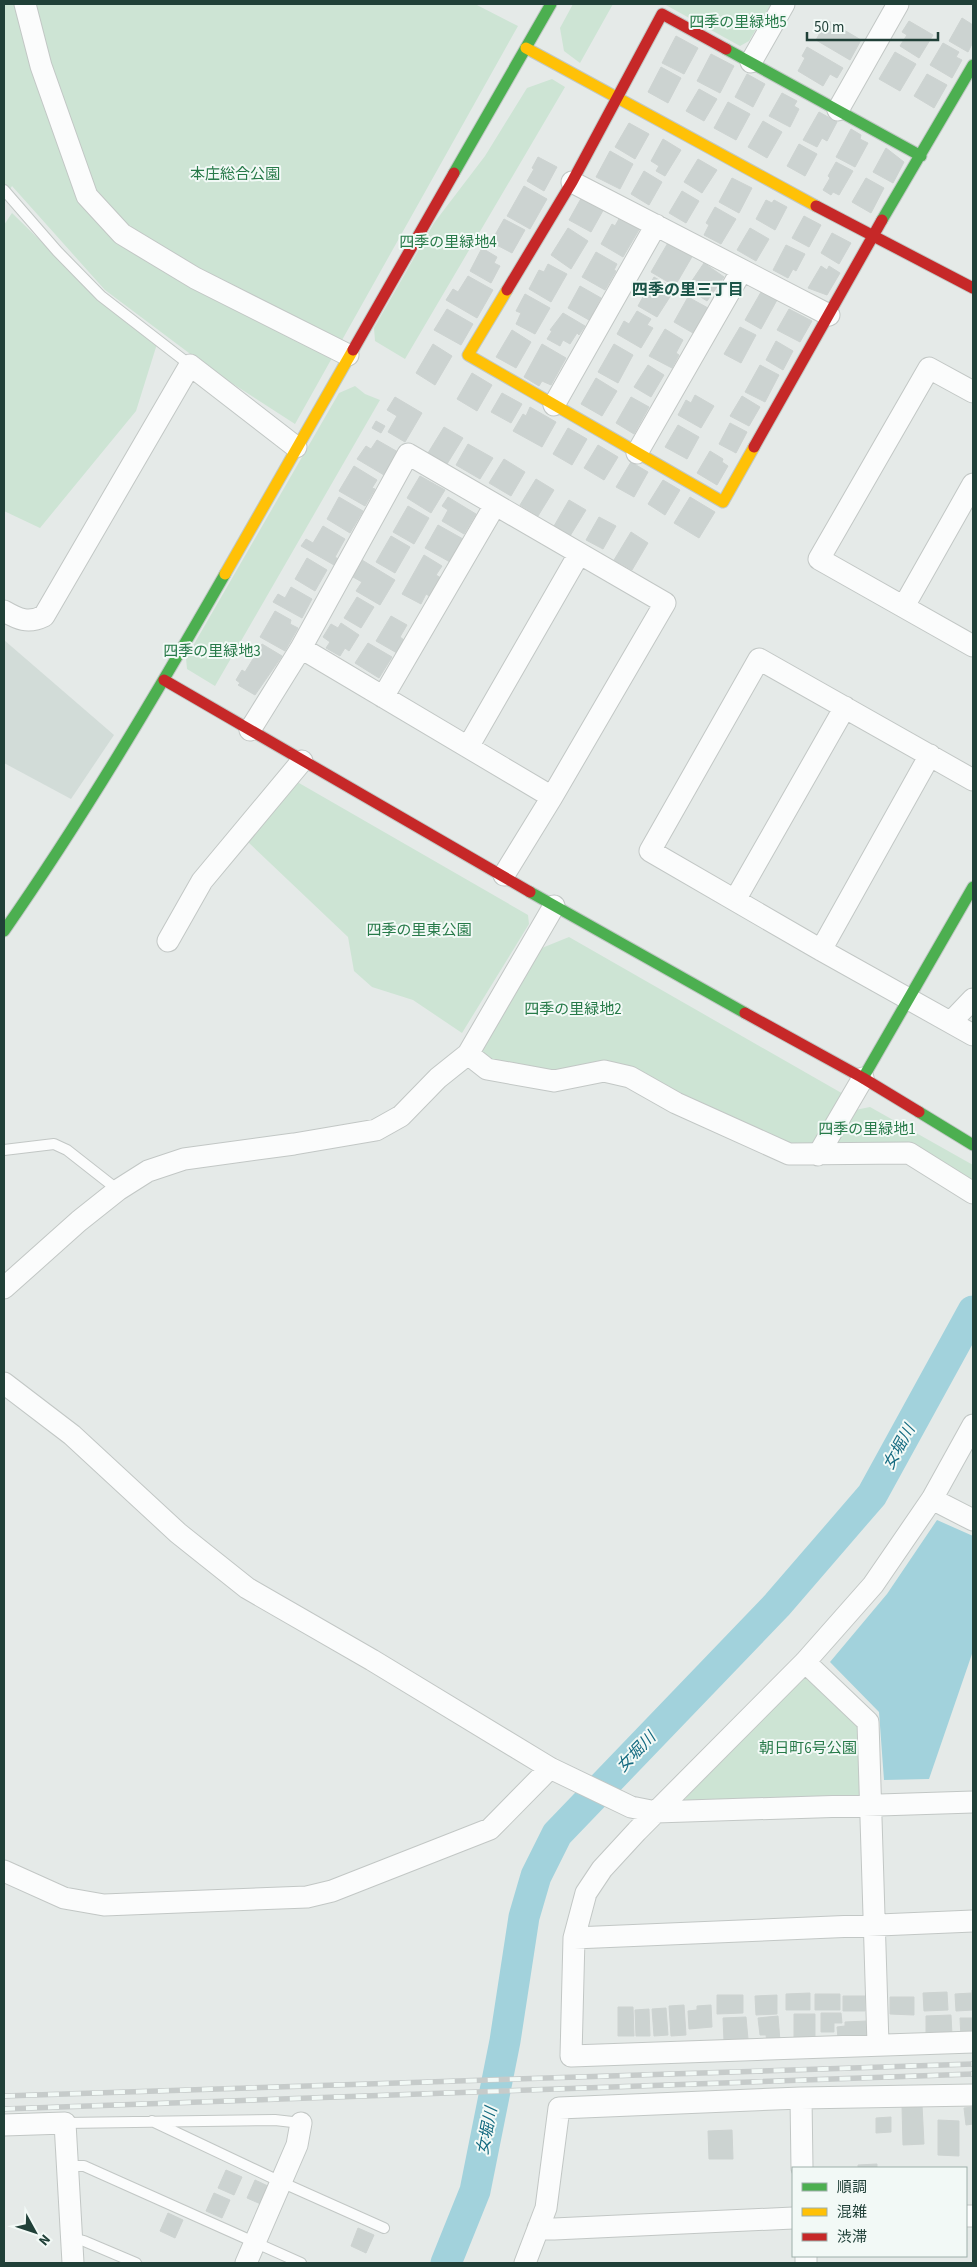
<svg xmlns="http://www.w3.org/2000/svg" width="977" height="2267" viewBox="0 0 977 2267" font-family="'Source Sans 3','Noto Sans JP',sans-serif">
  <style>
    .built { fill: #d2dcd8 }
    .green { fill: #cde4d4 }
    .water { fill: #a2d2dc }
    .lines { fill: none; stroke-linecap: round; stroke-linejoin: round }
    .river { stroke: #a2d2dc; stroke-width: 31 }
    .building { fill: #ccd3d1; stroke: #cdd3d1 }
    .lane-casing { stroke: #c2c7c5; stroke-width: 12 }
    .street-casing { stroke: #c2c7c5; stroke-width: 23 }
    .fast-casing { stroke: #c0c8c5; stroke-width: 13 }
    .slow-casing { stroke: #c0c8c5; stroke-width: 13 }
    .jam-casing { stroke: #c0c8c5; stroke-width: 13 }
    .lane { stroke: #fbfcfc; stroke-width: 10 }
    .street { stroke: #fbfcfc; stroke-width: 21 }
    .fast { stroke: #4caf50; stroke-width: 11 }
    .slow { stroke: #ffc107; stroke-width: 11 }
    .jam { stroke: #c62828; stroke-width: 11 }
    .rail-casing { stroke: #c6cbca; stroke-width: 5.5 }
    .rail { stroke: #f2f9f6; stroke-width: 4; stroke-dasharray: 11; stroke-linecap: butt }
    .labels { text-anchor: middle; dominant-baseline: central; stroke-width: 4; stroke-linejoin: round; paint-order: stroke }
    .park-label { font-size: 15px; fill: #277a49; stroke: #f2f9f6 }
    .neighbourhood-label { font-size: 16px; font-weight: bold; fill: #1a5447; stroke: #f2f9f6 }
    .water-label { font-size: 16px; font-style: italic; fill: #156b81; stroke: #f2f9f6 }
  </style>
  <rect width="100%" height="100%" fill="#e5eae8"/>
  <!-- built -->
  <path class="built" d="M4 640 114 735 71 799 4 763Z"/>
  <!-- green -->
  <path class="green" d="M4 4H475L518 26 295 424 213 371 105 290 12 186 4 198Z
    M573 4H613L580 63 564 51 560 28Z
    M664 4H771L749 41 740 46Z
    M552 79 565 87 405 359 375 341 374 328 434 223 485 156 527 88Z
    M12 213 104 303 157 344 136 411 40 528 4 511V225Z
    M355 386 365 394 380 400 215 686 187 669 186 658 339 393Z
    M292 781 299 783 528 915 529 924 462 1033 413 1000 372 987 354 971 348 937 248 842Z
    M569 937 845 1095 813 1148 793 1150 671 1094 637 1071 555 1074 492 1063 480 1051 537 950Z
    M870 1107 973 1165V1185L905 1147 835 1143 855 1110Z
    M804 1674 863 1724 865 1792 857 1801 686 1804 685 1799 728 1750Z"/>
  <!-- water -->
  <path class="water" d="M937 1520 973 1536V1651L929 1779 884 1780 879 1712 830 1662 887 1594Z"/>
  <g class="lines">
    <!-- river -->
    <path class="river" d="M446 2263 475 2191 505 2041 524 1917 536 1876 557 1834 777 1605 872 1495 973 1311"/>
  </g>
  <!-- building -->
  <path class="building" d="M962 18 973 25V42L968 52 949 41Z
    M827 20 861 40 850 60 816 40Z
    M909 21 933 35 919 58 900 46 907 35 902 32Z
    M676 36 698 48 684 74 662 63Z
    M943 43 959 52 956 57 962 60 952 78 930 65Z
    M807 47 843 68 837 78 830 74 823 86 798 71 805 58 802 56Z
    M895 52 916 64 900 91 879 79Z
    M711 54 734 66 720 93 697 81Z
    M661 67 681 78 668 103 648 92Z
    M747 74 765 84 753 107 735 97Z
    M927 74 947 85 934 108 914 96Z
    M699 89 717 99 704 121 686 111Z
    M782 93 797 101 794 106 799 109 790 127 769 116Z
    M728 102 750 114 736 140 714 128Z
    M819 112 837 122 827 141 822 138 817 147 803 140Z
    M763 121 782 132 767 158 748 147Z
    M629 123 649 134 635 159 615 147Z
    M851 129 861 135 860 139 868 143 855 167 836 157Z
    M663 139 681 150 665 176 656 171 659 166 651 161Z
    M799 144 817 154 805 176 787 166Z
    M886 148 904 162 893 183 873 172Z
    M610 151 633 164 620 189 596 177Z
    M538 157 557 167 544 191 527 181 534 169 532 168Z
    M698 159 717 170 702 193 684 182Z
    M836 162 853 171 839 195 833 192 831 195 823 190 830 178 828 176Z
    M644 171 662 182 649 205 631 194Z
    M732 178 752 188 739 213 719 202Z
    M866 178 884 188 871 213 852 202Z
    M524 186 547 199 530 229 507 216Z
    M682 191 699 201 686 223 669 213Z
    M583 195 605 207 591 232 569 220Z
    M766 200 772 203 774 200 787 207 775 230 756 219Z
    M715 207 736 219 721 244 704 235 709 225 706 223Z
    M804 216 821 225 809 247 792 238Z
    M620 217 640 228 623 257 601 244 612 224 615 226Z
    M504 219 525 230 512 253 491 242Z
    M568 228 588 241 571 269 551 255Z
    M750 228 769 239 756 261 737 250Z
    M832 233 851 243 839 264 821 253Z
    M669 241 693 255 675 286 651 272Z
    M786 245 805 254 796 271 793 269 788 278 773 270Z
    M482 248 497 257 494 263 500 266 491 283 470 271Z
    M596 252 617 264 614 270 616 271 605 290 582 277Z
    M704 263 724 277 707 301 687 288Z
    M548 264 567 274 551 302 529 289 539 270 544 272Z
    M821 266 827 270 829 266 840 273 827 295 808 288Z
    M468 276 493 290 477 318 446 300 453 289 458 292Z
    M654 277 675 289 657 317 638 306Z
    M580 286 601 298 589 320 568 308Z
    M761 292 777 300 761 329 745 320Z
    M525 294 550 308 535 334 516 324 521 313 516 311Z
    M688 297 708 308 693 333 674 322Z
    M447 309 473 324 461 345 434 330Z
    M789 309 812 321 800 342 777 330Z
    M637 311 651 319 647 325 653 328 641 348 617 334 624 321 629 324Z
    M563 313 585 326 579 335 577 333 570 344 563 340 560 346 547 339 552 331 550 330Z
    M740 327 756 335 741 363 724 354Z
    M665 329 683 340 676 353 679 355 672 368 649 356Z
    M512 330 531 342 516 368 496 357Z
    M776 341 793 351 783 370 766 360Z
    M433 344 452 356 435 385 416 373Z
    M542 344 566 358 551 385 542 381 539 386 524 377Z
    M614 344 633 355 618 383 598 372Z
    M648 365 664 375 651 397 634 387Z
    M760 365 779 375 765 402 745 392Z
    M472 373 492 385 477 411 457 399Z
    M596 378 617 391 602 416 581 404Z
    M502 393 522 404 511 423 491 412Z
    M695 395 714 406 701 428 678 415 686 400 691 403Z
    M742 396 760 407 749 426 730 416Z
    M395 397 422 413 405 442 388 432 397 416 387 410Z
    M631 397 649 407 634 434 616 423Z
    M530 407 556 422 542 447 513 431 523 414 526 416Z
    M376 421 385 426 381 433 372 428Z
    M730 423 747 432 736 453 719 444Z
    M678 425 699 437 687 459 665 447Z
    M444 427 463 438 447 464 428 453Z
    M568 428 587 439 572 465 553 454Z
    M377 440 398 452 384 475 357 459 366 446 371 449Z
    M468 444 493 458 480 479 456 465Z
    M598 445 618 457 604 480 584 468Z
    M710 451 723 459 722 462 728 466 717 485 697 473Z
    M504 459 525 472 511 496 489 483Z
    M631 462 648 472 634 497 616 487Z
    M354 466 377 480 372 488 375 489 365 506 339 491Z
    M420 476 445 490 431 513 407 498Z
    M536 479 554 490 538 516 520 505Z
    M663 480 680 490 665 515 648 504Z
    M339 497 363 511 350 533 327 519Z
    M448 497 476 514 464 534 442 521 448 510 442 506Z
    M690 497 715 512 699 538 674 523Z
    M569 500 586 510 570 536 554 526Z
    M408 506 429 518 414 544 393 532Z
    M599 517 616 526 603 549 586 540Z
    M438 525 463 539 450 562 425 548Z
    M323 526 345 539 335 557 338 559 334 565 301 546 306 539 313 543Z
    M631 532 648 543 632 570 614 560Z
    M391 536 410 547 395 573 376 562Z
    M424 555 442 566 436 575 441 578 431 597 426 594 421 604 402 594Z
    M307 558 327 570 315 591 295 579Z
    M362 560 395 580 380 605 356 591 362 582 353 577Z
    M291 587 312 599 302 618 273 602 278 594 285 598Z
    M357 597 374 607 361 628 344 618Z
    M275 611 291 620 290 624 298 628 285 651 260 637Z
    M391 616 407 625 400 637 404 640 397 653 376 641Z
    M341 623 359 635 349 651 345 648 340 656 326 648 330 642 323 637 331 624 338 628Z
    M368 643 392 657 379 678 355 663Z
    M262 644 282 656 255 695 238 685 240 683 236 680 242 670 245 672Z
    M972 1990 973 2010 956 2011 955 1994 972 1993Z
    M947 1992 948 2010 924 2011 923 1993Z
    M810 1993V2010H786V1994Z
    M815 1994H840V2010H815Z
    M717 1995H743V2013L717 2014Z
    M777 1995V2014L756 2015 755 1996Z
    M843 1996H865V2011H843Z
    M890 1997H914V2015L890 2014Z
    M684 2005 686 2035 671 2036 669 2006Z
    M711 2005 712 2027 689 2029 688 2011 697 2010V2006Z
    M618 2007H633L634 2036H618Z
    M666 2008 668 2035 654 2036 652 2009Z
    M649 2009 650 2036H636L635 2010Z
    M821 2013H841L842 2023H834V2032H821Z
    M794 2014H815V2039L794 2040Z
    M951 2015 952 2035 926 2036V2016Z
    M778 2016 780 2041 767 2042 766 2035H760L758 2018Z
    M746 2017 748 2039 724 2041 723 2018Z
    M960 2018H973V2037L961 2038Z
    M867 2021 868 2036 838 2038 837 2027 845 2026V2022Z
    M922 2105 924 2144 903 2145 902 2106Z
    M973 2107V2124L966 2125 964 2108Z
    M891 2117V2132L876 2133V2118Z
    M938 2120 959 2121V2156L938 2155Z
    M732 2130 733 2159H709L708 2131Z
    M877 2164V2168H858V2165Z
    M226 2170 242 2177 234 2195 218 2188Z
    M255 2180 270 2187 263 2205 247 2198Z
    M214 2193 230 2200 222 2218 206 2211Z
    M168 2213 183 2220 175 2238 160 2231Z
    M358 2228 374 2235 366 2253 351 2246Z"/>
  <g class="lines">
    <!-- lane casing -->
    <g class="lane-casing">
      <path id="lane" d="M4 190 57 251 101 296 190 365
        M4 1150 54 1144 67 1150 118 1190
        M152 2121 281 2182 384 2228
        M65 2123 275 2120 301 2123
        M69 2166H84L301 2263
        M72 2238 84 2241 136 2263"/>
    </g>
    <!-- street casing -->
    <g class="street-casing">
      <path id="street" d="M25 4 41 66 87 196 122 234 195 278 348 355
        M751 62 784 4
        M838 110 898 4
        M572 182 829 315
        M973 392 929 368 819 559 973 646
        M554 405 656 225
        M637 453 742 270
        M904 606 973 484
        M4 611C18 619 28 624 44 616L190 365 296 447
        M301 648 552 797
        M383 697 495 505
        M250 730 301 648 408 454 665 603 552 797 504 875
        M468 747 579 554
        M973 780 759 659 650 851 821 950 973 1035
        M735 900 845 707
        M168 941 202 881 302 761
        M821 950 930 755
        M951 1022 973 999
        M468 1054 487 1069 554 1081 604 1071 630 1077 676 1103 789 1154 909 1153 973 1193
        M818 1155 863 1078
        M4 1288 79 1221 118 1190 148 1171 184 1159 294 1144 376 1130 401 1116 438 1078 468 1054 554 906
        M4 1383 72 1435 178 1533 247 1588 372 1660 550 1768 631 1807 656 1812 973 1802
        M973 1425 932 1499 873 1585 805 1662 637 1831 602 1869 586 1893 574 1938 571 2056 973 2042
        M932 1499 973 1520
        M805 1662 868 1722 878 2044
        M4 1871 64 1898 104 1905 307 1897 332 1891 490 1829 550 1768
        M574 1938 973 1921
        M801 2098 802 2168
        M4 2125 65 2123 73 2263
        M966 2216H973
        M538 2228 554 2229 793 2218
        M806 2256V2263
        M246 2263 297 2145 301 2123
        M525 2263 546 2208 559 2108 801 2098 973 2095"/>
    </g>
    <!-- fast casing -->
    <g class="fast-casing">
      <path id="fast" d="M726 49 921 156
        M454 173 551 4
        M882 220 973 65
        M530 892 745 1013
        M4 931C84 816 155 696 225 574
        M863 1078 973 887
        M919 1112 973 1145"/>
    </g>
    <!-- slow casing -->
    <g class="slow-casing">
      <path id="slow" d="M526 48 816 206
        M507 290 468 355 723 502 754 447
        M225 574 353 350"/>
    </g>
    <!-- jam casing -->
    <g class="jam-casing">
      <path id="jam" d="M816 206 973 288
        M507 290 572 182 662 14 726 49
        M353 350 454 173
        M754 447 882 220
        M164 680 530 892
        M745 1013 863 1078 919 1112"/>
    </g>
    <!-- lane -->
    <use href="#lane" class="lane"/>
    <!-- street -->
    <use href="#street" class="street"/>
    <!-- fast -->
    <use href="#fast" class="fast"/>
    <!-- slow -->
    <use href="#slow" class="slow"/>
    <!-- jam -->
    <use href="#jam" class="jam"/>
    <!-- rail casing -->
    <g class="rail-casing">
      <path id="rail" d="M4 2096 973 2064
        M4 2109 973 2074"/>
    </g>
    <!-- rail -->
    <use href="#rail" class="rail"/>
  </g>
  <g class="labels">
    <!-- park labels -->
    <g class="park-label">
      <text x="738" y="22">四季の里緑地5</text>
      <text x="235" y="174">本庄総合公園</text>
      <text x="448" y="242">四季の里緑地4</text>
      <text x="212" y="651">四季の里緑地3</text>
      <text x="419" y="930">四季の里東公園</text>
      <text x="573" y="1009">四季の里緑地2</text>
      <text x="867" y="1129">四季の里緑地1</text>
      <text x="808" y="1748">朝日町6号公園</text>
    </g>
    <!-- neighbourhood labels -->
    <g class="neighbourhood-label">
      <text x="688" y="290">四季の里三丁目</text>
    </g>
    <!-- water labels -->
    <g class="water-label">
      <text transform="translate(899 1447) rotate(-61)">女堀川</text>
      <text transform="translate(636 1752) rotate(-46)">女堀川</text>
      <text transform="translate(487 2131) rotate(-79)">女堀川</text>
    </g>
  </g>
  <!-- border -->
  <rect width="977" height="2267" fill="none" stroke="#204038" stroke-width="10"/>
  <!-- legend -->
  <rect x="792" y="2167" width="175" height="90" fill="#f2f9f6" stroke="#9eafaa"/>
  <rect x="802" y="2183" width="25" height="8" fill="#4caf50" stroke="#9eafaa"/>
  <text x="837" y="2192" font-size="15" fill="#204038">順調</text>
  <rect x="802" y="2208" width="25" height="8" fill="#ffc107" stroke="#9eafaa"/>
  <text x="837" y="2217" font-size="15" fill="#204038">混雑</text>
  <rect x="802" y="2233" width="25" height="8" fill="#c62828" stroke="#9eafaa"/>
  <text x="837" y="2242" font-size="15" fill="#204038">渋滞</text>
  <!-- north arrow -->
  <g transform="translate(35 2232) rotate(130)" stroke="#f2f9f6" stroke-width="4" paint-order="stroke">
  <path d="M0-4L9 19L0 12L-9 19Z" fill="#204038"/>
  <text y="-8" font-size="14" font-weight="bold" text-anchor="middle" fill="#204038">N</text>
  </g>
  <!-- scale -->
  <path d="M807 32v8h131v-8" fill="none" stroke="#204038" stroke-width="2.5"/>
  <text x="814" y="32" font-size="15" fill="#204038" stroke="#f2f9f6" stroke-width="4" paint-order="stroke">50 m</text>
</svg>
